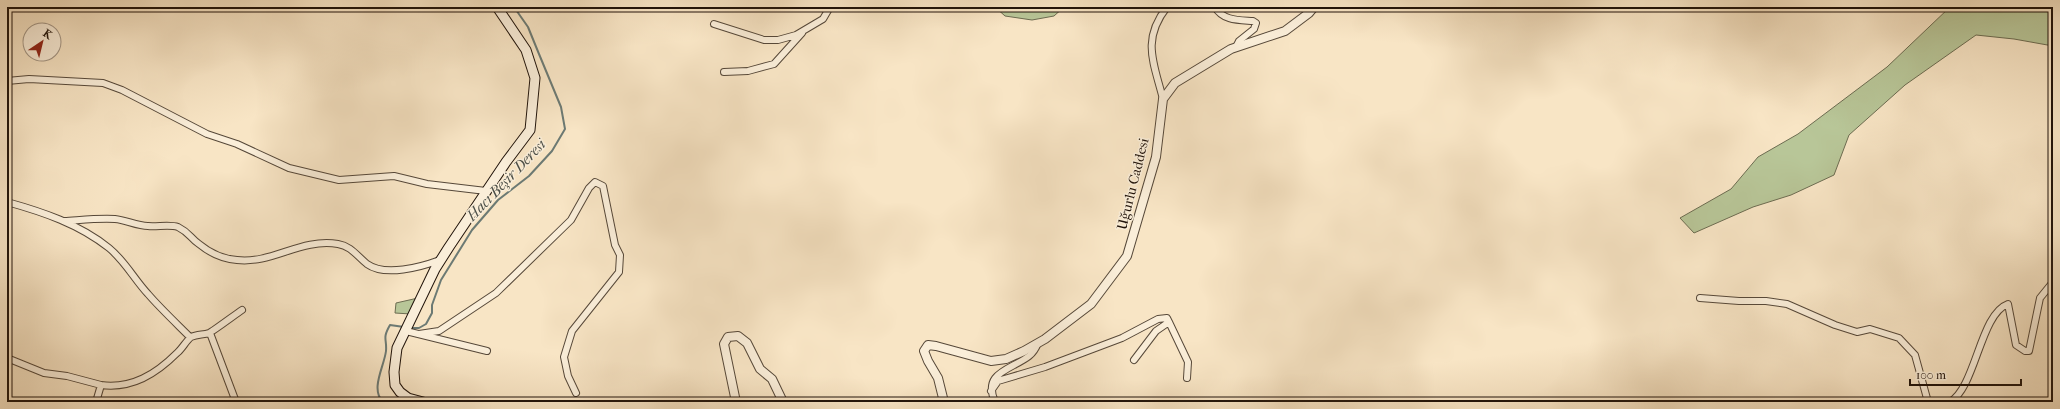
<svg xmlns="http://www.w3.org/2000/svg" width="2060" height="409" viewBox="0 0 2060 409" font-family="'IM FELL French Canon',serif">
  <style>
    .green { fill: #b8c698; stroke: #6c6c51 }
    .lines { fill: none; stroke-linecap: round; stroke-linejoin: round }
    .stream { stroke: #6c7a74; stroke-width: 2 }
    .minor-casing { stroke: #564839; stroke-width: 8 }
    .tertiary-casing { stroke: #564839; stroke-width: 10 }
    .secondary-casing { stroke: #20130a; stroke-width: 11 }
    .minor { stroke: #faeed9; stroke-width: 6 }
    .tertiary { stroke: #faeed9; stroke-width: 8 }
    .secondary { stroke: #faeed9; stroke-width: 9 }
    .labels { text-anchor: middle; dominant-baseline: central; stroke-width: 3; stroke-linejoin: round; paint-order: stroke }
    .street-label { font-size: 14px; fill: #20130a; stroke: #faeed9 }
    .water-label { font-size: 15px; font-style: italic; fill: #4c4f48; stroke: #faeed9 }
  </style>
  <rect width="100%" height="100%" fill="#f8e5c5"/>
  <filter id="stains"><feTurbulence type="fractalNoise" baseFrequency=".005" numOctaves="4"/><feColorMatrix values="0 0 0 0 .2 0 0 0 0 .09 0 0 0 0 .02 0 0 0 .5 -.17"/></filter>
  <radialGradient id="worn" r=".72"><stop offset=".6" stop-color="#630" stop-opacity="0"/><stop offset="1" stop-color="#630" stop-opacity=".3"/></radialGradient>
  <!-- green -->
  <path class="green" d="M995 7H1064L1054 16 1032 20 1005 16Z
    M1950 7H2053V46L2014 39 1976 35 1905 85 1849 135 1834 175 1791 195 1753 207 1694 233 1680 218 1731 189 1758 157 1798 134 1887 67Z
    M418 298 411 314 395 313 396 303Z"/>
  <g class="lines">
    <!-- stream -->
    <path class="stream" d="M410 328H419L426 324 432 313V305L441 280 472 230 498 200 529 176 552 151 565 129 561 107 539 54 528 27 514 7
      M383 402C370 389 384 367 386 351 387 338 382 339 390 325L404 327"/>
    <!-- minor casing -->
    <g class="minor-casing">
      <path id="minor" d="M1215 7C1223 21 1239 20 1253 21L1256 23 1254 29 1239 41 1236 47
        M500 12 507 7
        M714 24 764 40H778L796 35 823 19 830 7
        M724 72 748 71 774 64 802 33
        M7 81 29 79 103 83 122 90 207 134 237 144 289 168 339 180 394 176 427 184 486 191
        M1163 99C1154 63 1141 40 1167 7
        M7 202C43 212 79 224 109 248 125 261 134 279 148 294 161 309 176 323 190 337
        M64 221C81 220 99 218 115 219 126 220 137 226 148 226 157 227 170 224 178 227 190 233 190 238 199 244 210 253 224 259 237 260 273 264 300 238 338 244 351 246 357 256 367 264 385 277 421 267 440 260
        M1700 298 1739 301H1766L1787 304 1835 325 1857 332 1870 329 1899 338 1915 355 1928 402
        M1169 322 1188 362 1187 378
        M406 331 487 351
        M210 333 236 402
        M419 334 439 331 496 293 571 220 589 188 595 182 603 186 615 245 620 255 619 272 572 331 564 357 568 376 576 393
        M7 358 44 373 67 376 101 385
        M991 391 998 381 1045 367 1122 338 1158 319 1167 318 1169 322 1156 331 1134 360
        M96 402 101 385C132 389 156 374 177 353 182 349 186 341 191 337 197 334 203 335 209 333 212 332 236 314 242 310
        M995 402C982 372 1011 370 1029 356 1033 353 1036 348 1038 343
        M1950 402C1976 387 1980 314 2008 304L2016 345 2025 351H2029L2040 298 2053 282"/>
    </g>
    <!-- tertiary casing -->
    <g class="tertiary-casing">
      <path id="tertiary" d="M736 402 724 344 728 337 738 336 747 343 760 369 772 379 783 402
        M944 402 938 378 928 361 924 351 928 345 936 346 991 361 1006 359 1024 351 1045 339 1091 304 1127 256 1156 157 1163 99 1175 83 1231 49 1285 31 1309 13 1314 7"/>
    </g>
    <!-- secondary casing -->
    <g class="secondary-casing">
      <path id="secondary" d="M423 402 408 398 400 392 395 385 394 372 397 348 435 269 449 247 506 162 530 130 535 78 526 50 497 7"/>
    </g>
    <!-- minor -->
    <use href="#minor" class="minor"/>
    <!-- tertiary -->
    <use href="#tertiary" class="tertiary"/>
    <!-- secondary -->
    <use href="#secondary" class="secondary"/>
  </g>
  <g class="labels">
    <!-- street labels -->
    <g class="street-label">
      <text transform="translate(1133 184) rotate(-76)">Uğurlu Caddesi</text>
    </g>
    <!-- water labels -->
    <g class="water-label">
      <text transform="translate(506 180) rotate(-46)">Hacı Beşir Deresi</text>
    </g>
  </g>
  <!-- margin -->
  <rect width="2060" height="409" fill="none" stroke="#f8e5c5" stroke-width="24"/>
  <rect x="8" y="8" width="2044" height="393" fill="none" stroke="#20130a" stroke-width="2"/>
  <rect x="12" y="12" width="2036" height="385" fill="none" stroke="#20130a"/>
  <!-- north arrow -->
  <g transform="translate(42 42) rotate(35)"><circle r="19" fill="#faeed9" stroke="#a39686"/>
  <path d="M0-3L7 15L0 10L-7 15Z" fill="#8f2418"/>
  <text y="-6" font-size="11" font-weight="bold" text-anchor="middle" fill="#20130a">K</text>
  </g>
  <!-- scale -->
  <path d="M1910 379v6h111v-6" fill="none" stroke="#20130a" stroke-width="2"/>
  <text x="1916" y="379" font-size="12" fill="#20130a" stroke="#faeed9" stroke-width="3" paint-order="stroke">100 m</text>
  <rect width="100%" height="100%" filter="url(#stains)"/>
  <rect width="100%" height="100%" fill="url(#worn)"/>
</svg>
